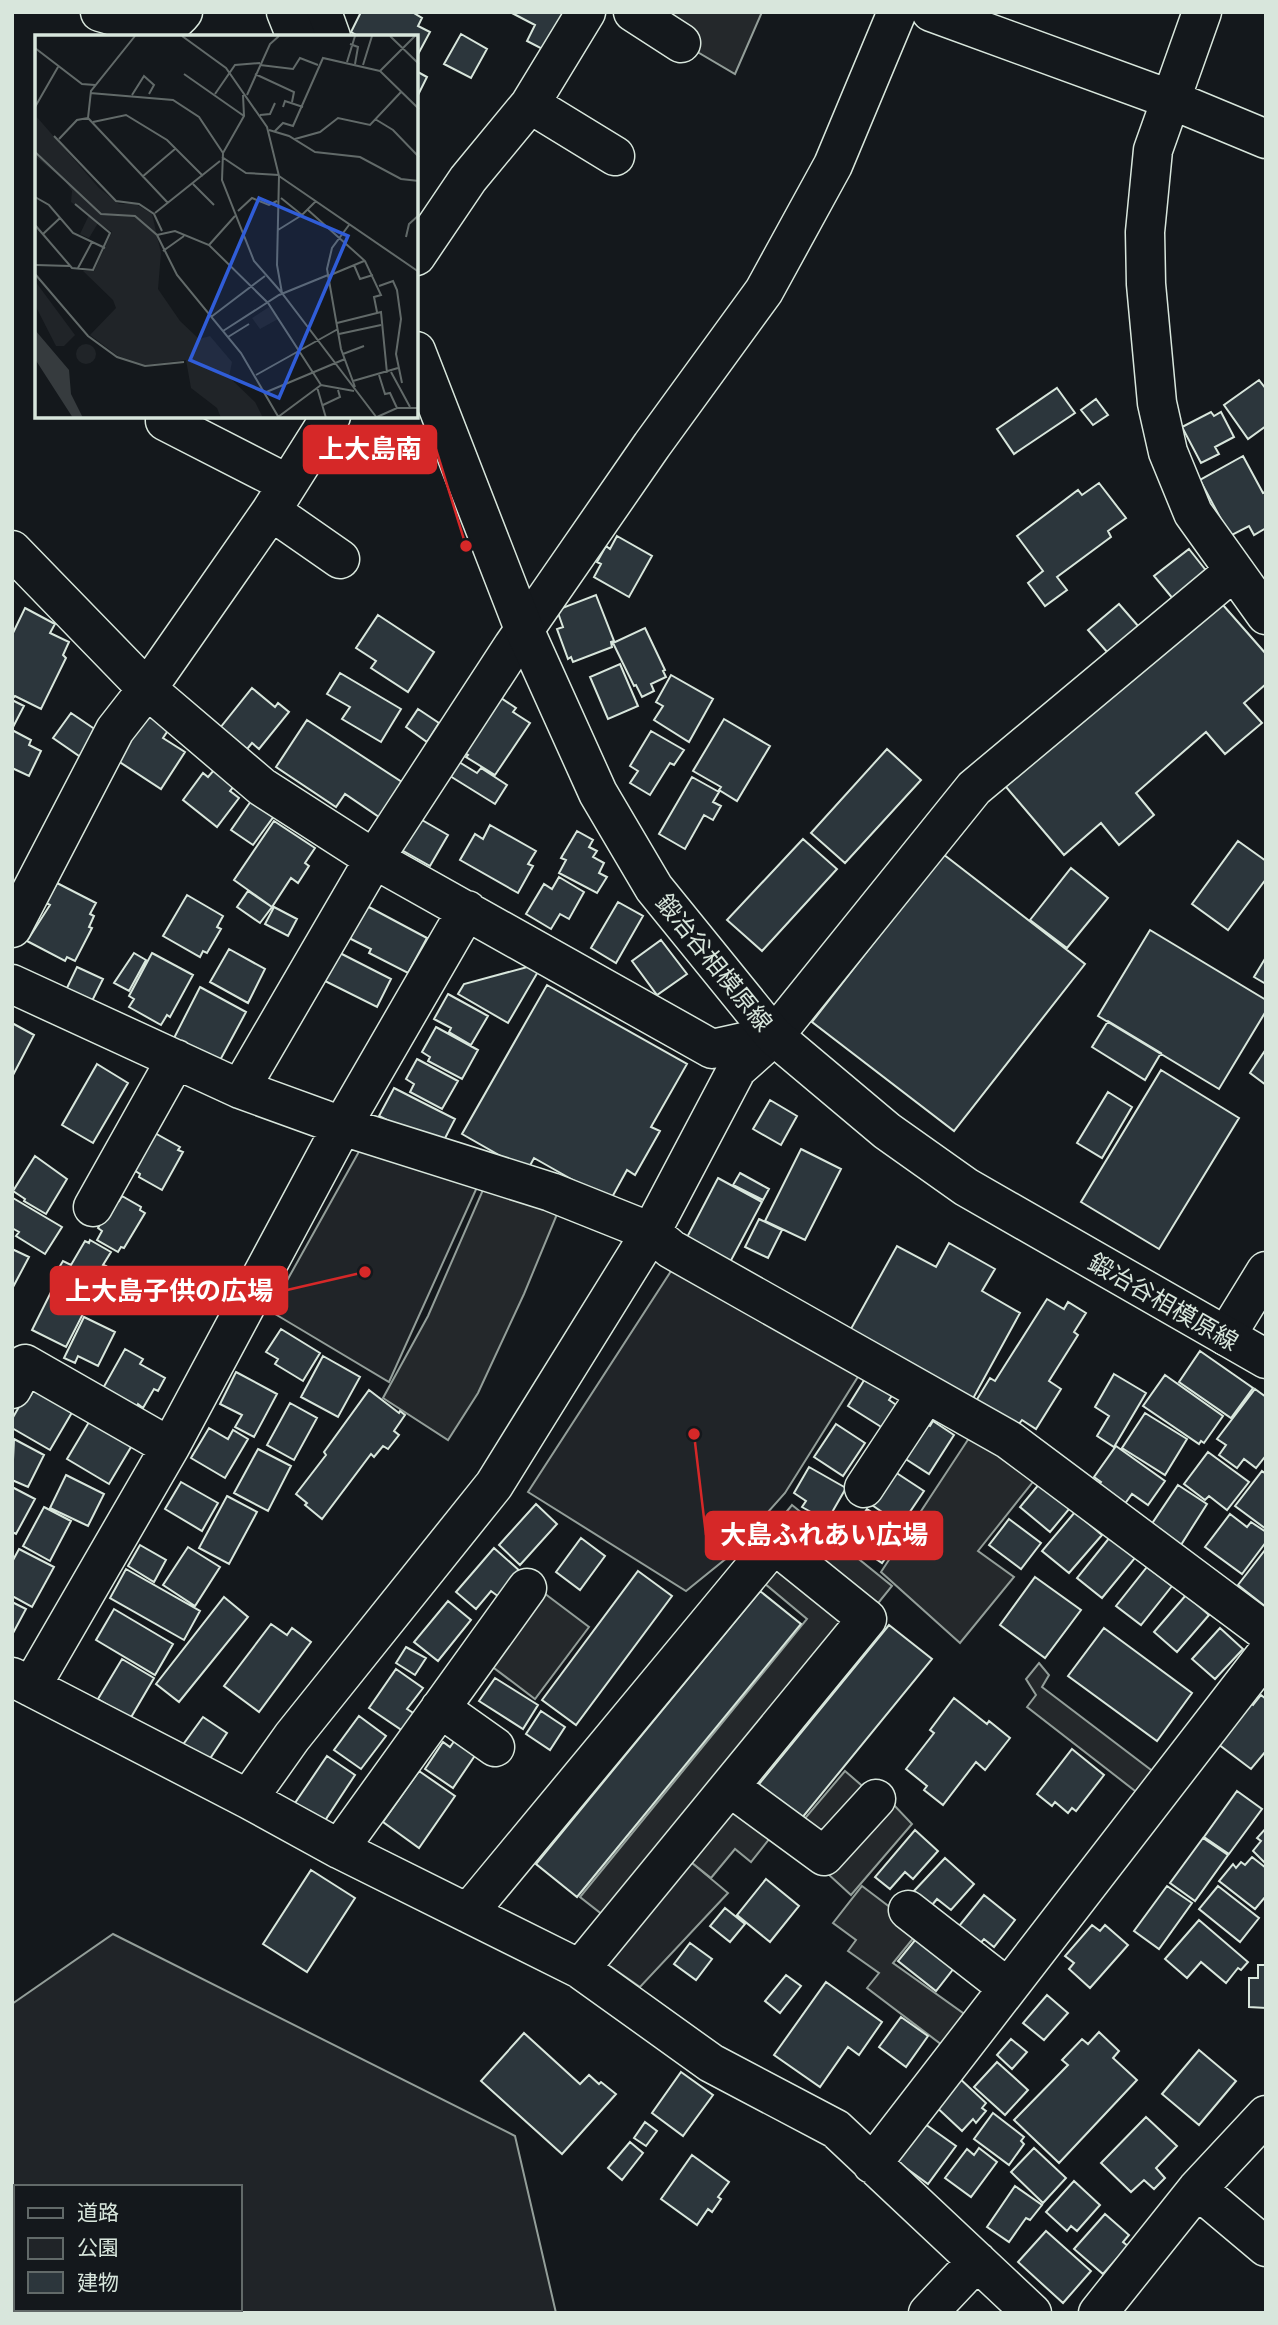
<svg xmlns="http://www.w3.org/2000/svg" width="1278" height="2325" viewBox="0 0 1278 2325" font-family="'Noto Sans','Noto Sans JP',sans-serif">
  <style>
    .green { fill: #202428; stroke: #939e99; stroke-width: 2; fill-rule: evenodd }
    .parking { fill: #24282b; stroke: #939e99; stroke-width: 2 }
    .building { fill: #2c363c; stroke: #d8e6dc; stroke-width: 2 }
    .lines { fill: none; stroke-linecap: round; stroke-linejoin: round }
    .minor-casing { stroke: #d8e6dc; stroke-width: 41 }
    .major-casing { stroke: #d8e6dc; stroke-width: 41 }
    .minor { stroke: #14181c; stroke-width: 38 }
    .major { stroke: #14181c; stroke-width: 38 }
    .labels { text-anchor: middle; dominant-baseline: central; stroke-width: 5; stroke-linejoin: round; paint-order: stroke }
    .street-label { font-size: 24px; fill: #d8e6dc; stroke: #14181c }
    .inset-road { fill: none; stroke: #626a69; stroke-width: 2 }
    .view { fill: #305dd8; fill-opacity: 0.15; stroke: #305dd8; stroke-width: 3.5 }
    .inset-edge { fill: none; stroke: #d8e6dc; stroke-width: 3.5 }
    .leader { fill: none; stroke: #d62828; stroke-width: 2.5 }
    .callout-dot { fill: #d62828; stroke: #14181c; stroke-width: 2.5 }
    .callout { fill: #d62828; stroke: #d62828; stroke-width: 2.5 }
    .callout-label { font-size: 26px; text-anchor: middle; font-weight: bold; fill: #fff }
  </style>
  <rect width="100%" height="100%" fill="#14181c"/>
  <!-- green -->
  <path class="green" d="M361 1148 478 1185 389 1382 270 1311Z
    M673 1268 859 1375 785 1493 728 1557 686 1591 528 1492Z
    M691 1862 728 1893 640 1987 607 1964Z
    M113 1934 515 2136 556 2313H12V2004ZM16 2187H240V2309H16Z"/>
  <!-- parking -->
  <path class="parking" d="M658 12H762L735 74 689 47Z
    M486 1183 560 1207 524 1294 478 1393 448 1440 383 1398 428 1316Z
    M973 1432 1040 1473 978 1551 1014 1577 960 1643 881 1572Z
    M792 1505 892 1586 875 1607 774 1527Z
    M775 1558 842 1623 603 1915 580 1897 807 1619 758 1578Z
    M540 1590 589 1627 535 1699 486 1662Z
    M1039 1663 1049 1675 1042 1687 1155 1773 1139 1794 1027 1707 1036 1695 1026 1679Z
    M845 1771 867 1790 873 1783 912 1824 851 1895 827 1873 785 1842Z
    M734 1809 770 1838 751 1862 735 1849 711 1878 691 1862Z
    M862 1886 920 1930 893 1963 970 2018 946 2048 867 1988 879 1973 848 1951 856 1940 833 1923Z"/>
  <!-- building -->
  <path class="building" d="M361 12H412L422 18 418 26 430 32 416 58V37H360L351 32Z
    M510 12H574L552 54 527 41 535 25Z
    M461 34 487 49 471 78 444 64Z
    M416 71 427 77 416 99Z
    M1259 380 1266 389V426L1248 439 1224 405Z
    M1057 388 1075 413 1014 454 997 429Z
    M1096 399 1108 415 1093 425 1081 410Z
    M1211 412 1214 416 1221 412 1234 437 1215 447 1219 454 1201 463 1182 427Z
    M1243 456 1263 493 1266 492V528L1254 535 1249 526 1230 536 1200 480Z
    M1099 483 1126 518 1108 531 1111 537 1057 577 1067 590 1045 606 1028 583 1043 571 1017 536 1078 490 1082 495Z
    M617 536 652 556 629 597 594 577 601 564 597 562 606 546 610 549Z
    M1189 549 1208 573 1174 600 1154 576Z
    M596 595 614 641 611 642 612 647 573 662 571 657 568 659 557 629 563 627 557 610Z
    M1216 597 1266 654V684L1244 703 1262 723 1225 754 1206 732 1136 793 1154 815 1119 845 1101 823 1064 855 1001 781Z
    M1119 604 1139 627 1108 653 1088 630Z
    M25 608 55 624 50 633 69 642 63 655 66 658 41 709 15 696 12 699V635Z
    M378 615 434 652 408 692 371 668 376 661 356 648Z
    M645 628 665 670 663 671 666 677 651 684 654 691 642 697 636 685 634 686 613 643Z
    M620 664 638 706 608 719 590 677Z
    M340 673 401 709 381 742 342 719 350 707 327 694Z
    M671 675 713 699 689 742 654 720 663 706 656 702Z
    M252 688 275 707 278 703 289 712 259 749 252 743 243 754 216 733Z
    M492 692 516 708 513 712 530 723 495 775 466 757 468 755 460 750Z
    M12 700 24 706 12 729Z
    M418 709 439 723 427 742 406 727Z
    M71 713 99 732 82 758 53 738Z
    M145 713 169 729 163 738 185 752 161 789 115 759Z
    M724 719 770 746 737 801 719 790 721 787 693 771Z
    M307 720 405 784 382 819 345 794 336 807 276 767Z
    M12 730 31 740 29 745 41 751 29 776 12 768Z
    M651 731 684 750 674 765 670 763 650 795 630 783 638 771 630 766Z
    M887 749 921 780 845 863 811 833Z
    M459 762 477 773 481 768 507 785 495 804 450 776Z
    M214 770 235 785 230 791 239 798 217 827 183 800 203 773 208 777Z
    M692 777 719 792 713 802 721 806 713 820 704 815 685 849 659 834Z
    M251 801 274 816 253 845 231 830Z
    M415 816 448 835 430 866 398 848Z
    M274 821 315 848 305 863 309 866 298 883 291 878 272 907 234 880Z
    M490 825 536 851 528 864 533 866 518 893 460 860 475 834 483 839Z
    M577 831 593 840 589 847 597 851 593 857 604 863 599 873 607 877 597 893 559 873 566 860 561 858Z
    M803 839 837 869 762 951 727 920Z
    M1238 841 1266 861V879L1228 930 1192 904Z
    M943 854 1085 964 954 1131 812 1022Z
    M1071 868 1108 898 1067 948 1030 920Z
    M559 877 584 892 569 919 560 914 551 929 526 914 544 884 552 889Z
    M57 883 96 903 90 914 94 916 89 927 92 928 75 961 67 957 65 961 27 941 50 905 46 903Z
    M248 891 272 907 260 923 237 907Z
    M187 895 223 916 217 927 221 929 207 953 203 951 200 957 163 936Z
    M618 902 643 916 616 963 591 948Z
    M367 906 427 938 408 973 369 953 371 949 349 938Z
    M274 907 297 919 288 936 265 924Z
    M1150 930 1266 1000V1011L1219 1089 1098 1016Z
    M661 940 687 974 657 995 632 961Z
    M229 949 265 969 248 1003 210 982Z
    M336 951 391 979 377 1007 321 979Z
    M134 953 146 960 129 991 114 983Z
    M152 953 193 975 170 1017 167 1015 161 1025 129 1007 134 999 129 996Z
    M1266 957V984L1254 977Z
    M531 966 539 970 508 1023 458 994 464 984Z
    M77 967 103 979 90 1005 65 992Z
    M547 985 687 1064 651 1127 660 1131 635 1175 627 1170 610 1201 534 1158 527 1171 462 1134Z
    M200 987 246 1012 218 1064 173 1040Z
    M448 994 488 1016 471 1045 449 1032 451 1028 434 1019Z
    M1108 1021 1161 1053 1145 1080 1092 1047Z
    M12 1023 34 1035 12 1077Z
    M436 1027 478 1050 462 1079 428 1061 430 1057 422 1052Z
    M1266 1049V1085L1250 1073Z
    M417 1059 458 1081 442 1109 410 1092 414 1084 406 1079Z
    M97 1064 128 1083 93 1143 62 1125Z
    M1161 1070 1239 1118 1159 1249 1081 1202Z
    M394 1088 455 1119 443 1142 432 1143 379 1116Z
    M1108 1092 1132 1107 1102 1158 1077 1143Z
    M770 1100 797 1116 781 1145 753 1129Z
    M153 1132 180 1147 178 1150 183 1152 162 1190 139 1177 140 1174 132 1169Z
    M801 1149 841 1169 805 1240 765 1221Z
    M35 1156 67 1179 46 1214 24 1201 25 1199 13 1191Z
    M740 1173 769 1189 763 1200 733 1185Z
    M718 1178 762 1202 728 1266 684 1243Z
    M122 1196 141 1207 140 1210 145 1213 124 1248 121 1247 118 1252 97 1240 102 1231 98 1228 114 1199 119 1201Z
    M13 1198 62 1227 45 1254 16 1236 19 1232 12 1228Z
    M759 1219 782 1230 768 1258 745 1247Z
    M90 1240 111 1252 103 1265 106 1266 86 1296 76 1290 72 1295 59 1287 65 1275 57 1271 63 1261 71 1265 85 1241 89 1243Z
    M949 1243 995 1269 982 1291 1020 1313 970 1404 847 1336 897 1246 936 1267Z
    M12 1249 29 1257 12 1289Z
    M53 1288 87 1306 66 1347 32 1330Z
    M1047 1299 1064 1309 1068 1302 1086 1313 1074 1332 1078 1335 1049 1381 1061 1389 1036 1429 1022 1420 1019 1424 976 1401 990 1378 995 1381Z
    M84 1317 115 1332 98 1366 78 1356 75 1363 64 1358Z
    M281 1329 320 1353 303 1381 275 1364 278 1359 266 1352Z
    M125 1349 143 1359 140 1364 165 1378 158 1391 154 1389 143 1408 138 1404 136 1408 102 1390Z
    M1200 1351 1253 1388 1231 1418 1179 1382Z
    M323 1356 360 1377 338 1417 301 1397Z
    M236 1372 277 1394 254 1437 235 1427 242 1415 220 1404Z
    M868 1374 895 1391 889 1400 901 1408 886 1430 848 1406Z
    M1114 1374 1146 1393 1114 1447 1097 1436 1109 1416 1095 1407Z
    M1165 1375 1223 1416 1204 1443 1201 1441 1199 1444 1143 1406Z
    M35 1387 74 1409 50 1450 12 1428V1419L27 1393 31 1395Z
    M1255 1389 1266 1397V1460L1264 1458 1256 1468 1244 1459 1237 1468 1219 1455 1226 1445 1217 1439Z
    M369 1390 399 1413 400 1411 405 1415 394 1431 399 1435 388 1449 383 1446 374 1457 371 1454 322 1519 305 1505 307 1503 296 1494 326 1455 324 1452Z
    M290 1403 317 1418 294 1460 267 1445Z
    M1145 1413 1187 1439 1165 1475 1122 1448Z
    M92 1417 134 1442 109 1484 67 1459Z
    M933 1421 954 1435 929 1474 901 1456 922 1422 930 1426Z
    M836 1424 865 1443 843 1476 814 1457Z
    M209 1428 228 1439 233 1430 248 1439 225 1478 191 1458Z
    M14 1439 44 1455 28 1487 12 1480Z
    M1116 1446 1165 1481 1148 1505 1132 1494 1124 1505 1095 1490 1101 1482 1094 1477Z
    M258 1449 291 1466 268 1511 234 1493Z
    M1208 1452 1249 1482 1227 1510 1209 1496 1205 1500 1184 1484Z
    M809 1467 846 1488 827 1521 802 1507 806 1501 794 1493Z
    M892 1470 924 1491 901 1525 869 1503Z
    M1262 1471 1266 1474V1529L1235 1506Z
    M66 1475 104 1494 88 1526 50 1508Z
    M181 1482 218 1503 202 1531 165 1509Z
    M1040 1483 1070 1508 1050 1532 1020 1507Z
    M1178 1485 1207 1504 1179 1548 1149 1528Z
    M12 1487 35 1499 16 1534 12 1532Z
    M227 1496 257 1512 229 1564 199 1548Z
    M536 1504 557 1524 520 1565 499 1545Z
    M44 1507 71 1521 50 1561 23 1546Z
    M867 1509 903 1533 882 1563 847 1539Z
    M1075 1512 1102 1535 1069 1573 1042 1551Z
    M1230 1514 1247 1527 1251 1522 1266 1532V1542L1242 1574 1205 1547Z
    M1009 1519 1041 1543 1021 1569 989 1545Z
    M1110 1537 1135 1558 1102 1598 1077 1578Z
    M581 1538 605 1556 580 1590 556 1572Z
    M140 1545 166 1560 154 1582 128 1566Z
    M188 1547 220 1567 195 1606 163 1585Z
    M494 1548 521 1572 499 1597 491 1591 476 1609 456 1592Z
    M19 1549 54 1567 32 1607 12 1596V1562Z
    M1265 1550 1266 1551V1607L1238 1585Z
    M1147 1567 1172 1586 1141 1625 1116 1606Z
    M126 1569 200 1611 184 1640 110 1598Z
    M638 1571 672 1596 576 1725 542 1700Z
    M1035 1577 1081 1610 1045 1658 1000 1625Z
    M760 1591 801 1624 577 1897 536 1864Z
    M1186 1595 1209 1615 1177 1652 1154 1632Z
    M224 1597 248 1617 179 1702 156 1684Z
    M448 1601 471 1620 438 1661 414 1642Z
    M12 1602 26 1609 12 1635Z
    M114 1609 173 1644 155 1675 96 1640Z
    M271 1624 287 1635 292 1628 311 1642 259 1712 224 1686Z
    M889 1625 932 1659 797 1824 755 1789Z
    M1104 1628 1192 1693 1157 1741 1068 1676Z
    M1220 1628 1243 1649 1215 1679 1192 1659Z
    M406 1647 426 1658 415 1675 396 1663Z
    M122 1659 154 1678 130 1719 98 1699Z
    M396 1669 423 1688 407 1709 415 1714 403 1731 369 1708Z
    M495 1678 538 1705 523 1729 479 1701Z
    M1261 1695 1266 1699V1751L1251 1769 1218 1744 1250 1703 1253 1705Z
    M954 1698 987 1724 989 1721 1010 1738 985 1770 976 1762 943 1805 924 1790 927 1786 906 1769 934 1733 930 1730Z
    M541 1711 565 1727 550 1750 526 1734Z
    M359 1716 386 1736 361 1769 334 1750Z
    M203 1717 227 1733 207 1763 182 1746Z
    M455 1740 476 1754 453 1788 425 1769 443 1742 450 1747Z
    M1072 1749 1104 1775 1076 1811 1072 1808 1068 1813 1055 1802 1052 1806 1037 1794Z
    M327 1756 355 1775 324 1822 295 1803Z
    M419 1771 455 1796 419 1848 383 1822Z
    M1237 1791 1262 1809 1229 1854 1204 1837Z
    M1266 1828V1864L1253 1851 1261 1841 1257 1838Z
    M915 1830 938 1851 913 1879 905 1872 890 1889 875 1877Z
    M1203 1838 1228 1855 1195 1901 1170 1883Z
    M1252 1857 1266 1868V1896L1255 1909 1219 1881 1233 1864 1236 1868 1241 1862 1245 1865Z
    M945 1858 974 1884 951 1910 937 1899 932 1905 914 1891Z
    M311 1870 355 1898 307 1972 263 1944Z
    M766 1879 799 1906 770 1942 737 1915Z
    M1167 1886 1192 1903 1159 1949 1134 1931Z
    M1218 1886 1259 1918 1240 1942 1199 1909Z
    M984 1895 1015 1920 994 1947 984 1939 976 1948 955 1931Z
    M725 1908 745 1924 730 1942 710 1926Z
    M1199 1920 1248 1962 1241 1970 1238 1968 1226 1983 1201 1962 1187 1978 1165 1959Z
    M1092 1925 1100 1931 1105 1925 1128 1945 1090 1988 1069 1969 1074 1963 1065 1956Z
    M920 1934 958 1963 936 1991 898 1961Z
    M690 1943 712 1959 696 1980 674 1964Z
    M1258 1965H1266V2008L1249 2007V1978H1258Z
    M786 1975 801 1986 780 2013 765 2001Z
    M826 1982 882 2022 859 2055 848 2047 820 2087 774 2055Z
    M1047 1995 1068 2013 1044 2040 1023 2023Z
    M901 2017 928 2036 906 2067 879 2047Z
    M1099 2032 1119 2051 1113 2058 1137 2080 1059 2163 1014 2120 1068 2065 1062 2060 1082 2039 1088 2044Z
    M524 2033 580 2084 589 2075 599 2084 601 2082 616 2094 562 2154 481 2081Z
    M1011 2039 1027 2052 1012 2069 997 2055Z
    M1199 2050 1236 2081 1199 2125 1162 2094Z
    M997 2062 1028 2090 1005 2115 974 2087Z
    M681 2072 713 2095 683 2136 652 2113Z
    M957 2076 986 2103 982 2108 986 2111 976 2123 973 2119 962 2131 932 2103Z
    M993 2113 1024 2137 1021 2141 1024 2144 1009 2165 974 2139Z
    M1146 2117 1177 2146 1156 2168 1165 2178 1154 2189 1144 2180 1131 2192 1101 2163Z
    M918 2119 956 2146 928 2184 891 2157Z
    M645 2122 657 2131 646 2146 634 2138Z
    M630 2142 643 2153 622 2180 608 2168Z
    M979 2148 997 2162 971 2197 945 2178 967 2149 974 2155Z
    M1034 2148 1066 2178 1043 2203 1011 2172Z
    M692 2155 729 2182 718 2197 721 2199 712 2212 708 2209 697 2225 661 2199Z
    M1074 2181 1100 2205 1077 2231 1071 2226 1067 2231 1046 2212Z
    M1015 2186 1042 2205 1030 2220 1026 2218 1009 2242 987 2227Z
    M1105 2214 1129 2235 1123 2242 1128 2246 1103 2274 1074 2249Z
    M1046 2231 1091 2271 1063 2303 1018 2262Z"/>
  <g class="lines">
    <!-- minor casing -->
    <g class="minor-casing">
      <path id="minor" d="M100 12C127 19 163 39 183 12
        M322 12 331 37
        M633 12 681 43
        M931 12 1172 100 1266 139
        M1202 12 1153 150 1145 232 1146 284 1157 403 1168 452 1193 513 1266 615
        M530 104 615 156
        M416 256 468 179 530 104 586 12
        M165 421 288 484
        M271 511 340 559
        M12 550 147 689 262 787 374 859 712 1049 771 1036
        M12 928 115 730 147 689 271 511 331 416
        M12 984 240 1089 342 1126 551 1192 651 1232 671 1249 1009 1440 1266 1632
        M240 1089 374 859 513 646 652 445 764 291 833 165 897 12
        M93 1207 176 1059
        M1226 1336 1266 1271
        M12 1389 25 1364 170 1447
        M864 1488 926 1394
        M12 1677 248 1799 339 1849 580 1969 711 2063 836 2129 1032 2313
        M31 1687 170 1447 342 1126 467 910
        M440 1708 495 1747
        M730 1787 824 1856 876 1799
        M248 1799 292 1737 494 1485 651 1232 737 1069 774 1036 974 788 1234 571
        M339 1849 527 1588
        M908 1910 1008 1988
        M468 1913 774 1544 867 1619 580 1969
        M872 2164 1266 1654
        M1197 2189 1266 2247
        M928 2313 977 2261
        M1098 2313 1197 2189 1266 2115"/>
    </g>
    <!-- major casing -->
    <g class="major-casing">
      <path id="major" d="M286 12 296 37
        M416 351 524 629 598 793 654 888 774 1036 887 1131 966 1187 1266 1359"/>
    </g>
    <!-- minor -->
    <use href="#minor" class="minor"/>
    <!-- major -->
    <use href="#major" class="major"/>
  </g>
  <g class="labels">
    <!-- street labels -->
    <g class="street-label">
      <text transform="translate(715 962) rotate(51)">鍛冶谷相模原線</text>
      <text transform="translate(1164 1301) rotate(30)">鍛冶谷相模原線</text>
    </g>
  </g>
  <!-- overview -->
  <g transform="translate(35 35)">
    <rect width="383" height="383" fill="#14181c"/>
    <path d="M0 80 64 153 84 169H101L117 179 126 218 123 254 145 286 164 304 175 301 197 327 194 342 220 367 228 383H186L182 373 156 353 151 325 110 330 83 321 55 300 81 273 78 265 48 236H59L77 197 63 188 54 203 45 199 54 180 36 167 37 156 30 146 1 122ZM0 246 40 300 29 311H21L0 270ZM234 272 243 284 225 294 217 283ZM41 319a10 10 0 1 1 20 0a10 10 0 1 1-20 0Z" fill="#202428"/>
    <path d="M0 295 34 335 36 359 48 383H38L0 324Z" fill="#363b3e"/>
    <path class="inset-road" d="M147 1 191 33 232 92 244 141 242 230 247 258 342 383M355 1 384 29M380 1 345 36 384 74M315 9 323 12 320 29M0 13 47 49 60 50M312 27 320 1M225 30 258 34 265 23 283 30M328 30 337 1M149 39 209 81M220 39 259 57 257 67M55 58 138 65 164 82 188 118M180 59 200 30 225 28M97 60 109 41 119 50 114 59M208 60 209 81 188 118 187 145 219 226 247 258M212 60 235 9 244 1M0 72 23 32M248 72 250 66 268 72M225 80 235 79 240 68M53 83 133 168M340 84 358 95 384 122M58 87 91 80 132 105 168 141M234 95 254 101 280 117 325 122 366 144 384 146M240 96 248 88 258 91 288 23 345 36M19 101 81 166 104 169 119 179 127 196M24 104 42 85 53 83 56 56 100 1M260 104 285 97 303 83 335 90 366 57M0 117 66 179 100 181 122 200 142 240 206 318 244 383M187 122 211 138 244 140M244 141 384 237M107 142 140 114M158 149 179 170M0 162 14 170 38 198 70 213M246 163 267 180 281 166M273 175 330 226 346 260 339 262 342 277M203 176 217 163 234 170 242 166M120 178 185 126M0 190 37 233 58 235 75 198 40 169M314 190 297 213 292 234 306 314 320 352M243 195 267 180M8 199 25 183M122 200 140 196 174 210 233 268 286 350M371 202 374 189 384 180M174 210 200 181M128 216 149 201M1 230 35 231M319 230 325 244 338 240M43 233 57 207M0 239 53 301 82 322 110 331 149 327M293 241 329 226M344 251 358 246 362 255 366 284 361 319 367 348M176 282 230 241M302 288 346 277 352 338M188 296 244 260 293 240M304 299 346 290M193 302 214 289M308 319 329 311M356 337 375 372M221 340 303 294M344 340 350 359 355 358 362 373M318 346 363 333M282 352 291 383M229 358 310 324M288 370 305 362 303 355M243 382 286 350 319 356M342 382 362 373H384"/>
    <path class="view" d="M224 163 313 201 244 363 155 325Z"/>
    <rect width="383" height="383" class="inset-edge"/>
  </g>
  <!-- callouts -->
  <path class="leader" d="M466 546L436 449M365 1272L287 1290M694 1434L706 1535"/>
  <g class="callout-dot">
    <circle cx="466" cy="546" r="7"/>
    <circle cx="365" cy="1272" r="7"/>
    <circle cx="694" cy="1434" r="7"/>
  </g>
  <g class="callout">
    <rect x="304" y="426" width="132" height="47" rx="7"/>
    <rect x="51" y="1267" width="236" height="47" rx="7"/>
    <rect x="706" y="1512" width="236" height="47" rx="7"/>
  </g>
  <g class="callout-label">
    <text x="370" y="458">上大島南</text>
    <text x="169" y="1300">上大島子供の広場</text>
    <text x="824" y="1544">大島ふれあい広場</text>
  </g>
  <!-- border -->
  <rect width="1278" height="2325" fill="none" stroke="#d8e6dc" stroke-width="28"/>
  <!-- legend -->
  <rect x="14" y="2185" width="228" height="126" fill="#14181c" stroke="#626a69" stroke-width="2"/>
  <rect x="28" y="2208" width="35" height="10" fill="#14181c" stroke="#626a69" stroke-width="2"/>
  <text x="77" y="2220" font-size="21" fill="#d8e6dc">道路</text>
  <rect x="28" y="2238" width="35" height="21" fill="#202428" stroke="#626a69" stroke-width="2"/>
  <text x="77" y="2255" font-size="21" fill="#d8e6dc">公園</text>
  <rect x="28" y="2272" width="35" height="21" fill="#2c363c" stroke="#626a69" stroke-width="2"/>
  <text x="77" y="2290" font-size="21" fill="#d8e6dc">建物</text>
</svg>
